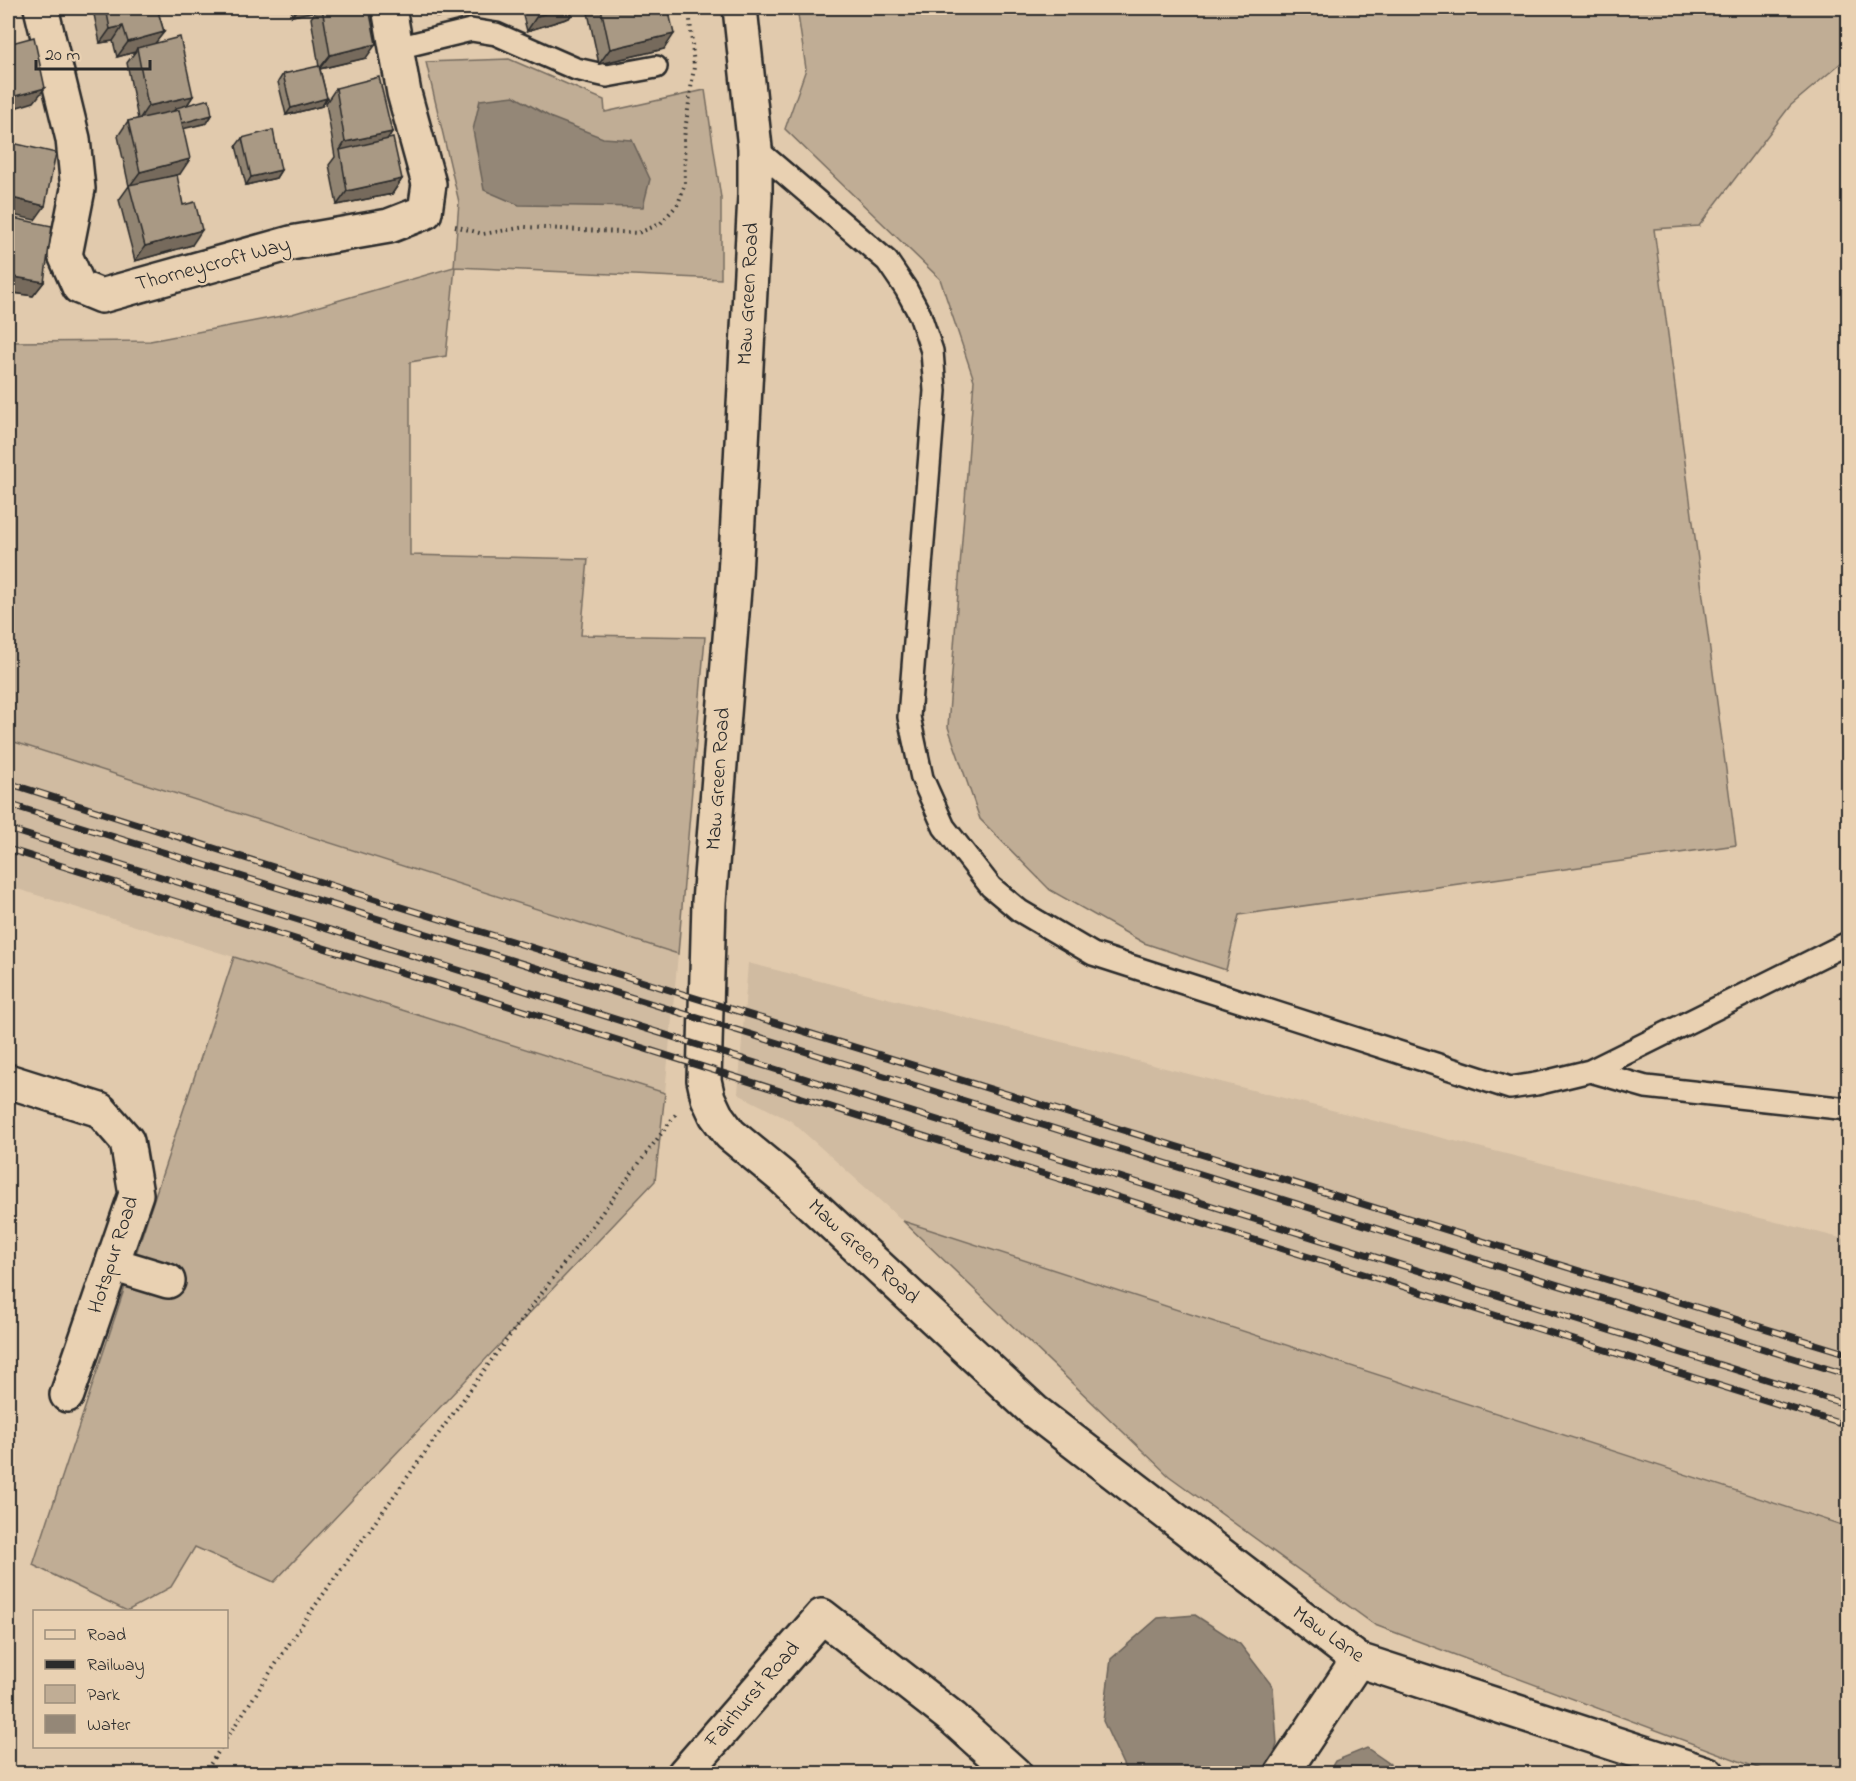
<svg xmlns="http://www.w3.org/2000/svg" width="1856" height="1781" viewBox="0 0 1856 1781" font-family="'Indie Flower',sans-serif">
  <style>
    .built { fill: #d0bba1 }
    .green { fill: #c0ad95; stroke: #766c60; stroke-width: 1.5 }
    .water { fill: #948777; stroke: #6a6259; stroke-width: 1.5 }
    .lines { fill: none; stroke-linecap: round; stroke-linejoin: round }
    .service-casing { stroke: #2b2b2b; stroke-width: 26 }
    .minor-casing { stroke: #2b2b2b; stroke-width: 38 }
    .tertiary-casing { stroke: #2b2b2b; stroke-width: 38 }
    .path { stroke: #2b2b2b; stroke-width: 4; stroke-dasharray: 1.5 4.5; stroke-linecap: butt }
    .service { stroke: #e9d1b2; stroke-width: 21 }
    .minor { stroke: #e9d1b2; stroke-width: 33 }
    .tertiary { stroke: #e9d1b2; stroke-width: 33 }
    .rail-casing { stroke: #2b2b2b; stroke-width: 7 }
    .rail { stroke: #e9d1b2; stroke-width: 4.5; stroke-dasharray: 14; stroke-linecap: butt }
    .wall { fill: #918472; stroke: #2b2b2b; stroke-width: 1.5 }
    .shaded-wall { fill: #766b5c; stroke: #2b2b2b; stroke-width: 1.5 }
    .building { fill: #a99984; stroke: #2b2b2b; stroke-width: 1.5 }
    .labels { text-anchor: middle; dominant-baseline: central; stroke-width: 4.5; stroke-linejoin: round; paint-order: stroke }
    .street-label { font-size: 21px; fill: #2b2b2b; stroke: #e9d1b2 }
  </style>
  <rect width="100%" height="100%" fill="#e1caad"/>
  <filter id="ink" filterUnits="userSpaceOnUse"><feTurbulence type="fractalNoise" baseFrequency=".0167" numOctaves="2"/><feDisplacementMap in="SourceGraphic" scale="12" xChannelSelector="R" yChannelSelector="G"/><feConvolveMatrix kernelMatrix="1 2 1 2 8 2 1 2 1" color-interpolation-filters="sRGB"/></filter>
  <g filter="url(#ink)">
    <!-- built -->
    <path class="built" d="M8 740 678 954 665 1093 8 886Z
      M748 963 1848 1240V1526L903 1221 791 1121 738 1094Z"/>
    <!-- green -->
    <path class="green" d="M797 8H1848V57L1790 106 1699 226 1654 229 1736 845 1239 915 1226 970 1144 943 1050 890 980 819 948 727 974 380 940 279 785 129 806 69Z
      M509 59 604 100 605 112 705 90 721 198V279L455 267 446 356 410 362V555L588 559 581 635 705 637 678 954 8 740V342L150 341 292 314 454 267 459 202 426 62Z
      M234 957 665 1093 655 1181 274 1582 195 1547 171 1587 127 1611 33 1565Z
      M903 1221 1848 1527V1773H1771L1375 1625 1169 1476Z"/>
    <!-- water -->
    <path class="water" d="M514 96 552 118 603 138 632 140 650 179 643 207 519 205 484 190 473 130 480 100Z
      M1195 1615 1240 1644 1273 1687 1277 1744 1268 1773H1127L1103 1721 1111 1659 1158 1618Z
      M1367 1748 1390 1764 1391 1773H1328L1335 1761Z"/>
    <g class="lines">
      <!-- service casing -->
      <g class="service-casing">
        <path id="service" d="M397 48 471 30 496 34 576 69 607 76 656 67
          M755 148 887 261 906 289 920 315 932 351 935 391 909 717 922 778 944 827 991 887 1020 911 1093 954 1510 1088 1536 1084 1590 1071 1848 943
          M1590 1071 1646 1087 1848 1109"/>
      </g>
      <!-- minor casing -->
      <g class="minor-casing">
        <path id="minor" d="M41 8 73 139 78 189 65 255 79 287 101 296 291 243 389 226 425 212 429 184 404 93 389 8
          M8 1081 100 1110 127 1141 136 1194 67 1395
          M112 1264 168 1281
          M684 1774 822 1616 954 1719 1015 1774
          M1282 1774 1358 1660"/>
      </g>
      <!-- tertiary casing -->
      <g class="tertiary-casing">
        <path id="tertiary" d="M740 8 755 148V196L735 576 709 902 704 1080 708 1098 716 1115 730 1134 781 1176 1034 1411 1358 1660 1708 1774"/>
      </g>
      <!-- path -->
      <path class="path" d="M455 226 483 234 525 227 638 233 660 224 678 204 685 184 684 138 694 67 689 8
        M226 1739 307 1617 493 1358 676 1114
        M204 1774 222 1746"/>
      <!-- service -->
      <use href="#service" class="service"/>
      <!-- minor -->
      <use href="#minor" class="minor"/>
      <!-- tertiary -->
      <use href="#tertiary" class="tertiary"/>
      <!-- rail casing -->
      <g class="rail-casing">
        <path id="rail" d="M8 783 346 890 1848 1354
          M8 804 1848 1375
          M8 829 1848 1405
          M8 849 1848 1426"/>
      </g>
      <!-- rail -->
      <use href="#rail" class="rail"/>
    </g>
    <!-- wall -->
    <path class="wall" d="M95 8H157L164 32 155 43 193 96 187 105 212 115 207 123 183 128 180 174 176 175 192 245 135 261 119 200 129 186 118 136 128 121 138 119 127 63 135 52 117 57 113 41 100 43 93 10Z
      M291 8H369L366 58 320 69 327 98 322 106 286 115 278 82 283 74 319 67 311 18 316 11 292 16Z
      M434 8H470L437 17Z
      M521 8H576L569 18 527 31Z
      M587 8H668L664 49 599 64Z
      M336 88 392 132 387 140 402 179 392 194 337 205 329 165 335 157 326 103Z
      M242 138 281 170 276 178 246 185 236 146Z
      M13 218 44 282 33 296 8 292V226Z"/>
    <!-- shaded-wall -->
    <path class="shaded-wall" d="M298 8H318L316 11 292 16Z
      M444 8H470L437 17Z
      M565 8H576L569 18 527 31 537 16Z
      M123 26 113 41 100 43 110 29Z
      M164 32 153 46 137 48 135 52 117 57 128 42Z
      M674 34 664 49 599 64 610 49Z
      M376 44 366 58 319 69 330 55Z
      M45 88 34 102 8 110V98Z
      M193 96 183 111 176 108 172 113 138 121 148 106Z
      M327 98 322 106 286 115 291 108Z
      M212 115 207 123 174 131 179 123Z
      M392 132 382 147 340 150 345 142Z
      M190 159 180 174 129 187 140 172Z
      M281 170 276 178 246 185 251 177Z
      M402 179 392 194 337 205 347 191Z
      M8 197 45 206 35 220 8 214Z
      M202 230 192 245 135 261 145 246Z
      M8 276 44 282 33 296 8 292Z"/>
    <!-- building -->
    <path class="building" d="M106 8H157L164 32 128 42 123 26 110 29Z
      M322 8H369L376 44 330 55Z
      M535 8H565L537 16Z
      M601 8H668L674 34 610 49Z
      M8 21 12 39 8 40Z
      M34 37 45 88 8 98V44Z
      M180 37 193 96 148 106 137 48Z
      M319 66 327 98 291 108 283 74Z
      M379 77 392 132 345 142 336 88Z
      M209 99 212 115 182 123 179 110H176V108Z
      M179 110 190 159 140 172 128 121Z
      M273 130 281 170 251 177 242 138Z
      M393 138 402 179 347 191 340 150Z
      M8 142 56 153 45 206 8 197Z
      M177 175 183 205 195 202 202 230 145 246 129 185Z
      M13 218 52 226 44 282 8 276V243Z"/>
  </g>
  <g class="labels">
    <!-- street labels -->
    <g class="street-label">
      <text transform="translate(213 265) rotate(-15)">Thorneycroft Way</text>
      <text transform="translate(749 294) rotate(-87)">Maw Green Road</text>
      <text transform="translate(719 779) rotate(-86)">Maw Green Road</text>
      <text transform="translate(863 1252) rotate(43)">Maw Green Road</text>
      <text transform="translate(114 1255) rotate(-72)">Hotspur Road</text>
      <text transform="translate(1328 1635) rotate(35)">Maw Lane</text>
      <text transform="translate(753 1695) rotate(-49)">Fairhurst Road</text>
    </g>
  </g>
  <!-- margin -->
  <rect width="1856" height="1781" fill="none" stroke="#e9d1b2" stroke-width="30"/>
  <rect x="15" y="15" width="1826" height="1751" fill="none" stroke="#2b2b2b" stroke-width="2" filter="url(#ink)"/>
  <!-- legend -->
  <rect x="33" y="1610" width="195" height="138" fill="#e9d1b2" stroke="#9d8f7c" stroke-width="1.5"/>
  <rect x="45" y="1630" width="30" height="9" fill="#e9d1b2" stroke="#9d8f7c" stroke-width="1.5"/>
  <text x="87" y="1640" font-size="18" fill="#2b2b2b">Road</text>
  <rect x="45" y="1660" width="30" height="9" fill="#2b2b2b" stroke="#9d8f7c" stroke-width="1.5"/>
  <text x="87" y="1670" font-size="18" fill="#2b2b2b">Railway</text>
  <rect x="45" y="1685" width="30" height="18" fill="#c0ad95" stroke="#9d8f7c" stroke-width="1.5"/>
  <text x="87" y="1700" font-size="18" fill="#2b2b2b">Park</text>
  <rect x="45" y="1715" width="30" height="18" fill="#948777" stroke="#9d8f7c" stroke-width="1.5"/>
  <text x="87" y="1730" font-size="18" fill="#2b2b2b">Water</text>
  <!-- scale -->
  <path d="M36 60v9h114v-9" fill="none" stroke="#2b2b2b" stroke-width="3"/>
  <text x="45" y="60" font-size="18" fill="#2b2b2b" stroke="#e9d1b2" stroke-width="4.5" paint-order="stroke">20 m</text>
</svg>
